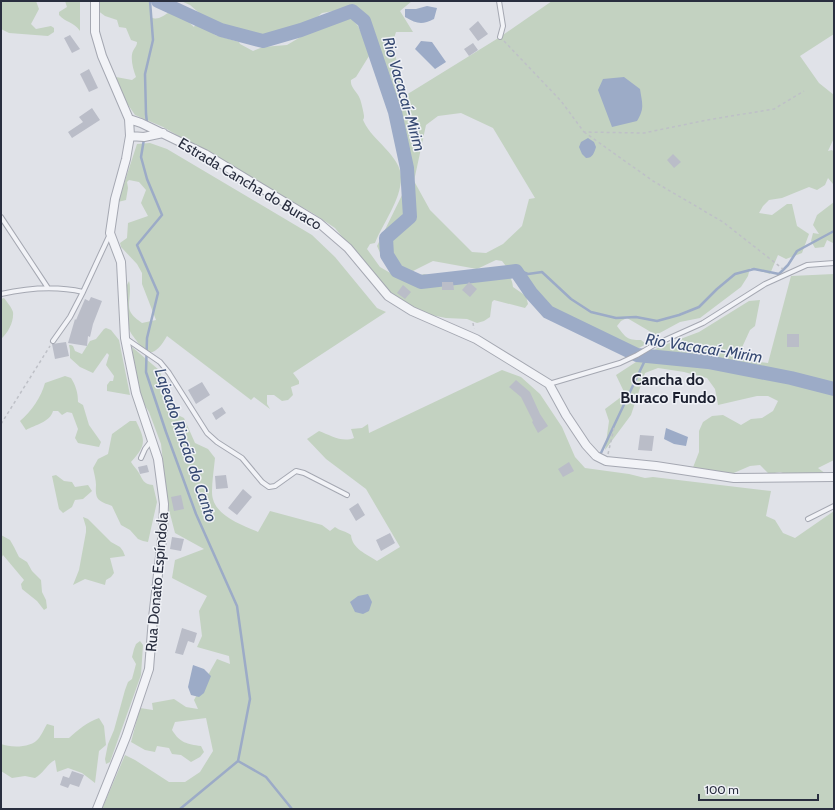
<svg xmlns="http://www.w3.org/2000/svg" width="835" height="810" viewBox="0 0 835 810" font-family="Cabin,sans-serif">
  <style>
    .green { fill: #c3d2c1; fill-rule: evenodd }
    .water { fill: #9cabc7 }
    .lines { fill: none; stroke-linecap: round; stroke-linejoin: round }
    .stream { stroke: #9cabc7; stroke-width: 2.5 }
    .river { stroke: #9cabc7; stroke-width: 14 }
    .building { fill: #babdc8 }
    .lane-casing { stroke: #a5a8b2; stroke-width: 6 }
    .street-casing { stroke: #a5a8b2; stroke-width: 10 }
    .path { stroke: #bec0c7; stroke-width: 1.5; stroke-dasharray: 3 3; stroke-linecap: butt }
    .lane { stroke: #f2f3f7; stroke-width: 4 }
    .street { stroke: #f2f3f7; stroke-width: 8 }
    .labels { text-anchor: middle; dominant-baseline: central; stroke-width: 3; stroke-linejoin: round; paint-order: stroke }
    .street-label { font-size: 15px; fill: #292e3f; stroke: #eff1f6 }
    .water-label { font-size: 16px; font-style: italic; fill: #354871; stroke: #eff1f6 }
    .neighbourhood-label { font-size: 16px; font-weight: bold; fill: #1b1f2f; stroke: #eff1f6 }
  </style>
  <rect width="100%" height="100%" fill="#e0e2e8"/>
  <!-- green -->
  <path class="green" d="M1 1H36L39 9 31 24 36 29 51 26 54 28V32L48 36 9 33 1 29Z
    M65 1H80V31C73 21 66 23 59 15V12L67 7Z
    M97 1H149L151 17C157 21 163 16 168 13L182 15 194 27 197 21 205 23 215 35 239 42 240 44 253 51 263 47 287 45 319 26 338 19H352L358 26 367 45 369 56 356 77 351 80C350 88 357 91 360 99 361 101 364 114 364 116 364 121 362 118 364 122 372 140 402 157 401 178 401 200 383 223 375 243L370 244 367 249 380 267 392 274 416 277 424 274 437 277 451 273 480 272 499 267C507 272 512 277 513 287L526 296 528 304 525 308 494 300 492 302 490 317 484 321 477 323 467 319 446 318 431 315 416 308 395 296 382 286 335 228 314 214 163 127 135 115 120 93 116 77 132 80 136 77C133 69 130 58 133 51 135 47 137 46 137 42L131 40 126 28 119 27 117 20 105 16 97 10Z
    M181 1H412L400 11 413 32H396L392 45 402 78 398 100 500 37 552 1H834V34L800 56 819 83 834 95V138L828 151 832 150 834 152V183L833 184 828 178 825 185 817 190 809 187 782 198 769 200 763 206 759 213 772 215 787 204H792L797 226 809 234 802 253 786 259 778 255 770 274 750 268 748 276 741 287 700 318 680 322 656 335 627 318 621 321 617 326C626 338 627 340 641 340L646 344 634 351 577 327 532 299 502 261 496 260 477 269 433 261 413 271 399 269 382 257 377 246 404 191V166L397 145V123L388 111 378 65 358 12 351 8 322 13 304 28 256 42 215 31 213 25 190 5ZM461 113 493 128 535 198 529 199 522 226 503 244 486 253 472 252 430 210 414 181 426 125 438 116Z
    M150 143 167 149 312 235 335 257 377 308 386 312 293 373 299 381V384L291 387 293 395 288 400 282 401 274 395H267V404L270 409 254 397 251 400 167 336C157 353 149 360 136 340 133 336 129 331 128 326 124 317 127 296 127 285L129 281C132 291 127 304 130 311 132 316 138 320 142 323L156 320 142 284V273L137 264 121 247 120 243 127 238 128 223 148 216 141 203 146 190 139 182 129 180 127 182 128 188 126 200 118 202 137 144Z
    M834 202V241L833 243 827 240 824 247 815 248 811 241 813 233 819 234 813 225 817 215Z
    M834 274V460L818 468 826 474 789 475 780 472 769 474 760 465 750 466 729 475 692 470 699 452V431L703 422 712 416 723 415 741 425 751 419 762 418 773 411 778 401 768 396H757L718 405 715 389 707 378 684 372 658 368 645 373 631 415 605 450 609 421 605 409 625 394 616 375 659 347 699 332 749 301 760 300 755 326 750 330 739 354 760 362 768 363 791 276Z
    M4 298C7 302 12 308 13 312 14 322 8 333 1 339V299Z
    M106 328 111 330 119 340 130 395 107 391V385L110 381H113L114 376 106 365 109 355 107 353 93 373 80 367 70 358V350L69 345H71L73 346 75 351 82 354 90 341 96 339 104 329Z
    M132 347 159 370 170 396 174 413 184 418 195 443 208 449 215 458C214 469 212 480 212 492 212 515 240 524 258 532L270 511 322 525 330 531 335 527C340 531 346 531 351 535 352 549 367 554 377 561L400 547 366 489 326 459 307 439 319 431C330 435 342 443 354 438L351 429 362 428 368 424 369 433 502 370 521 377 540 394 562 427 575 457 585 468 629 474 645 478 653 477 771 491 766 516 775 520 783 533 795 538 834 511V809H102L125 755 135 760 169 782H185L200 772 213 751 206 718 175 722 172 730C180 743 187 744 201 746L204 752 200 757 191 762 181 755 172 754 169 748 157 746 155 752 145 750 131 742 140 708 153 710 152 703 174 699 186 707 198 709 194 700 217 659 230 664 229 656 197 647 202 636 199 611 207 596 172 578 175 560 204 549 175 533 168 506 161 444 149 412 137 393Z
    M65 376 71 378C76 386 78 393 78 402L83 405 89 425 101 442 99 447 78 443 75 438 78 429 72 413 67 412 62 415 58 411H53C50 422 35 425 26 430L20 421C32 411 41 397 45 383Z
    M130 421H136C146 441 146 445 131 462 133 466 137 469 139 473 143 480 143 484 153 485L157 502 148 542 143 541 138 539 130 530 121 525 112 506C98 501 95 500 96 485 96 480 94 473 93 468L98 459 108 454 112 434Z
    M56 475 64 481 72 482 75 487 88 485 92 491 83 499 75 500 72 507 63 513 59 509 52 476Z
    M83 517 88 519 111 542 120 547 123 551 125 556 110 558 114 573 111 577 106 580 105 585 85 579 73 585 79 570 86 532V527Z
    M1 535 10 540 14 547 19 557 27 562 32 571 41 580 42 592 46 600 47 608 44 610 37 601 22 589 21 584 24 580 3 555 1 559Z
    M140 641 143 645 141 675 110 762 106 764 105 759 108 744 114 730 125 690 128 682 132 679 136 664 132 657 134 649 136 644Z
    M99 718 104 726 106 745 99 751 95 783 82 773 68 768 57 772 55 760C47 764 44 773 35 778L25 776 12 778 1 771V744C11 748 32 748 39 738 42 734 44 729 47 724L54 726V738H69C78 730 87 722 99 718Z"/>
  <!-- water -->
  <path class="water" d="M427 6 437 8 434 19C422 25 417 24 405 17V9H416Z
    M421 41 432 42 446 62 435 69 415 49Z
    M624 77 640 89C642 103 645 108 637 121L612 127 598 90 603 79Z
    M588 138 594 142 596 147C594 153 593 158 586 158L582 154 579 147 581 142Z
    M666 428 688 437 686 446 674 444 664 439Z
    M368 594 372 602 369 611 363 614 355 612 350 602 358 596Z
    M193 665 204 669 211 676 204 693 199 697 191 695 188 687Z"/>
  <g class="lines">
    <!-- stream -->
    <path class="stream" d="M147 123 146 114 145 74 153 40 150 1
      M144 139 141 157 147 179 162 215 137 245 158 293 147 338 146 372 166 432 196 514 237 606 250 699 238 761 180 809
      M516 271 523 272 528 274 542 272 571 299 591 312 616 318 636 317 657 321 679 315 699 307 717 289 735 274 754 269 779 274 788 265 797 251 834 231
      M601 453 647 356
      M238 761 266 777 292 809"/>
    <!-- river -->
    <path class="river" d="M158 1 221 30 263 41 301 30 352 11 364 21 395 112 407 168 410 217 386 238 387 255 397 271 421 282 516 271 531 293 548 312 637 355 708 362 791 378 834 389"/>
  </g>
  <!-- building -->
  <path class="building" d="M478 21 488 34 478 41 469 29Z
    M70 35 80 49 72 53 64 38Z
    M473 43 478 50 469 56 464 49Z
    M89 69 98 88 89 92 80 74Z
    M92 108 100 120 72 138 68 132 83 122 79 117Z
    M673 154 681 162 674 168 667 160Z
    M442 282H453L454 290H442Z
    M469 282 477 289 470 297 462 290Z
    M403 285 411 292 405 299 397 293Z
    M91 297 102 301 93 324 90 337 88 336 87 346 68 343 75 319 76 320 85 299 89 301Z
    M787 334H799V347H787Z
    M66 342 69 356 55 359 52 344Z
    M516 380 530 392 540 414 548 426 538 433 532 422 533 421 521 397 509 387Z
    M202 382 210 395 196 404 188 390Z
    M222 407 226 413 216 420 212 413Z
    M640 435 654 436 652 451 638 450Z
    M569 462 574 471 563 477 558 469Z
    M147 465 149 472 140 474 138 467Z
    M226 475 228 488 216 489 215 476Z
    M243 489 252 497 237 515 228 508Z
    M181 495 184 509 174 511 171 497Z
    M358 503 365 515 356 521 349 509Z
    M390 533 395 543 381 551 376 540Z
    M172 537 184 539 181 551 170 549Z
    M182 628 197 633 194 643 188 641 183 655 175 653Z
    M72 771 84 775 79 787 70 784 68 788 60 785 63 776 69 778Z"/>
  <g class="lines">
    <!-- lane casing -->
    <g class="lane-casing">
      <path id="lane" d="M499 1 503 26 500 37
        M1 217 48 288
        M1 294C28 288 57 286 83 292
        M125 338 160 362 169 373 207 433 217 442 242 458 262 482 269 487 275 486 296 471 304 473 347 495
        M53 341 70 317 83 292 110 234
        M549 384 620 363 637 355 654 345 703 323 765 284 807 265 834 263
        M141 458 145 449 151 441
        M808 519 834 506"/>
    </g>
    <!-- street casing -->
    <g class="street-casing">
      <path id="street" d="M95 1V32L102 56 129 119 130 136 126 159 115 199 110 233 121 262 125 338 136 393 158 459 164 504 163 530 153 618 149 669 126 737 97 809
        M129 119 141 123 205 154 319 223 348 248 388 296 412 311 476 339 549 384 566 415 586 445 596 456 606 461 656 466 734 478 834 477
        M130 136 144 137 163 133"/>
    </g>
    <!-- path -->
    <path class="path" d="M504 41 561 101 584 132 644 133 707 120 774 109 804 91
      M584 132 653 181 723 222 783 269
      M473 323 474 329
      M1 424 50 346
      M608 454 614 428"/>
    <!-- lane -->
    <use href="#lane" class="lane"/>
    <!-- street -->
    <use href="#street" class="street"/>
  </g>
  <g class="labels">
    <!-- street labels -->
    <g class="street-label">
      <text transform="translate(250 184) rotate(31)">Estrada Cancha do Buraco</text>
      <text transform="translate(157 582) rotate(-85)">Rua Donato Espíndola</text>
    </g>
    <!-- water labels -->
    <g class="water-label">
      <text transform="translate(404 94) rotate(74)">Rio Vacacaí-Mirim</text>
      <text transform="translate(704 348) rotate(9)">Rio Vacacaí-Mirim</text>
      <text transform="translate(186 445) rotate(71)">Lajeado Rincão do Canto</text>
    </g>
    <!-- neighbourhood labels -->
    <g class="neighbourhood-label">
      <text x="668" y="379">Cancha do<tspan x="668" dy="18">Buraco Fundo</tspan></text>
    </g>
  </g>
  <!-- border -->
  <rect width="835" height="810" fill="none" stroke="#292e3f" stroke-width="4"/>
  <!-- scale -->
  <path d="M699 794v6h119v-6" fill="none" stroke="#292e3f" stroke-width="2"/>
  <text x="705" y="794" font-size="12" fill="#292e3f" stroke="#eff1f6" stroke-width="3" paint-order="stroke">100 m</text>
</svg>
